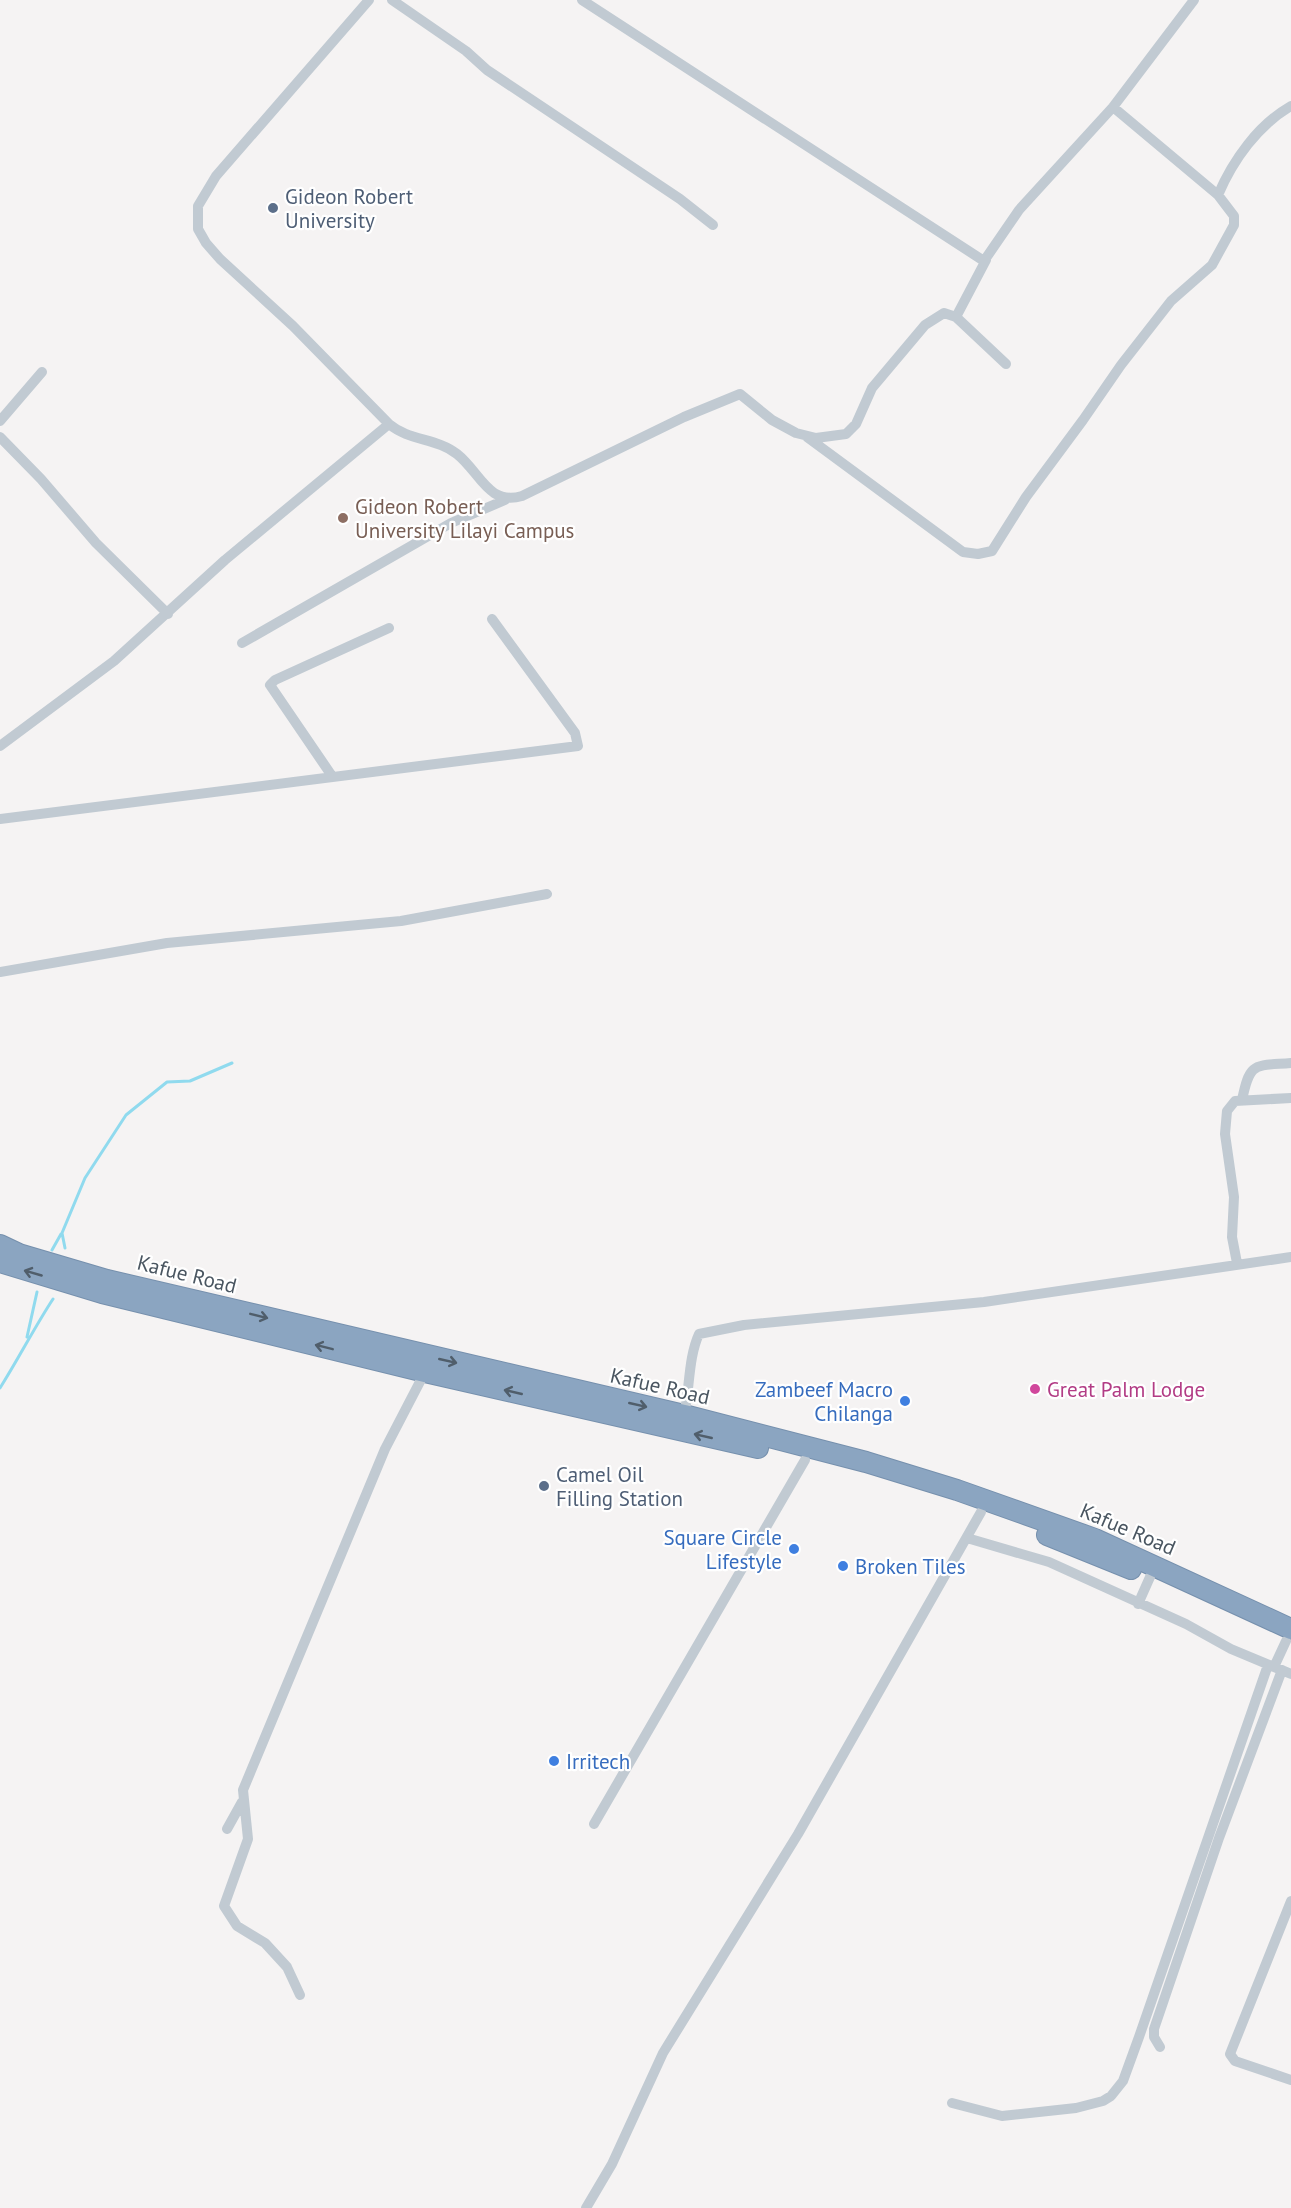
<svg xmlns="http://www.w3.org/2000/svg" width="1291" height="2208" viewBox="0 0 1291 2208" font-family="'PT Sans',sans-serif">
  <style>
    .lines { fill: none; stroke-linecap: round; stroke-linejoin: round }
    .stream { stroke: #90daee; stroke-width: 3 }
    .highway-casing { stroke: #7690ad; stroke-width: 22 }
    .street { stroke: #c1cad2; stroke-width: 10 }
    .highway { stroke: #8ba5c1; stroke-width: 20 }
    .oneway { stroke: #505e6b }
    .service-dot { fill: #5c6f8a; stroke: #fff; stroke-width: 2 }
    .education-dot { fill: #8d6e63; stroke: #fff; stroke-width: 2 }
    .hotel-dot { fill: #d1479c; stroke: #fff; stroke-width: 2 }
    .shop-dot { fill: #3f7fe0; stroke: #fff; stroke-width: 2 }
    .labels { text-anchor: middle; dominant-baseline: central; stroke-width: 4.5; stroke-linejoin: round; paint-order: stroke }
    .service-label { font-size: 21px; fill: #4e5e75; stroke: #fff; text-anchor: start }
    .education-label { font-size: 21px; fill: #785e54; stroke: #fff; text-anchor: start }
    .street-label { font-size: 21px; fill: #4a5661; stroke: #fff }
    .shop-label { font-size: 21px; fill: #366cbe; stroke: #fff; text-anchor: end }
    .hotel-label { font-size: 21px; fill: #b23c85; stroke: #fff; text-anchor: start }
  </style>
  <rect width="100%" height="100%" fill="#f5f3f3"/>
  <g class="lines">
    <!-- stream -->
    <path class="stream" d="M65 1248 62 1233 85 1178 126 1115 167 1082 190 1081 232 1063
      M52 1250 61 1234
      M27 1337 37 1292
      M0 1388C19 1358 34 1328 53 1299"/>
    <!-- highway casing -->
    <g class="highway-casing">
      <path id="highway" d="M0 1245 19 1254 107 1280 684 1415 866 1462 957 1490 1095 1539 1291 1629
        M0 1262 102 1293 425 1372 758 1448
        M1047 1535 1131 1569"/>
    </g>
    <!-- street -->
    <path class="street" d="M369 0 216 176 198 206V229L206 243 220 259 293 326 389 424C409 441 437 438 457 454 480 472 488 506 522 496L684 417 740 394 772 420 796 433 816 438 846 434 856 424 872 388 925 325 944 313 956 317 1006 364
      M392 0 466 51 487 70 680 199 713 225
      M582 0 984 261 1019 210 1113 107 1194 0
      M1218 195C1233 160 1258 125 1291 106
      M956 317 986 260
      M0 421 42 372
      M0 437 41 479 96 543 168 614
      M807 437 963 552 978 554 992 551 1026 497 1083 420 1121 365 1171 301 1212 265 1234 225V216L1218 195 1113 107
      M242 643 451 523 505 500
      M0 746 114 661 225 560 389 424
      M332 776 270 685 275 680 389 628
      M0 819 578 746 575 733 492 619
      M0 972 167 943 401 921 547 894
      M1242 1100C1250 1061 1254 1066 1291 1063
      M1237 1263 1232 1237 1234 1197 1225 1134 1227 1111 1235 1101 1291 1098
      M684 1415C690 1389 688 1358 699 1334L744 1325 984 1302 1291 1257
      M967 1538 1049 1562 1186 1624 1231 1649 1291 1674
      M1138 1604 1150 1577
      M1274 1667 1286 1641
      M594 1824 805 1460
      M227 1829 242 1802
      M1291 1901 1230 2054 1235 2061 1291 2080
      M300 1995 287 1967 265 1943 237 1926 224 1906 248 1839 243 1790 385 1449 425 1372
      M1160 2047 1154 2037V2029L1219 1838 1282 1670
      M952 2103 1002 2116 1076 2108 1103 2101 1111 2096 1123 2081 1139 2037 1268 1665
      M586 2208 612 2164 663 2053 798 1834 981 1512"/>
    <!-- highway -->
    <use href="#highway" class="highway"/>
  </g>
  <!-- one-way arrows -->
  <defs><path id="oneway-shaft" d="M-6 0H5M1.5-3L5.5 0L1.5 3" fill="none" stroke-width="1.6" stroke-linecap="round" stroke-linejoin="round" transform="scale(1.5)"/></defs>
  <g class="oneway">
    <use href="#oneway-shaft" transform="translate(33 1273) rotate(-164)"/>
    <use href="#oneway-shaft" transform="translate(259 1316) rotate(14)"/>
    <use href="#oneway-shaft" transform="translate(324 1347) rotate(-166)"/>
    <use href="#oneway-shaft" transform="translate(448 1361) rotate(13)"/>
    <use href="#oneway-shaft" transform="translate(513 1392) rotate(-167)"/>
    <use href="#oneway-shaft" transform="translate(638 1405) rotate(13)"/>
    <use href="#oneway-shaft" transform="translate(703 1436) rotate(-167)"/>
  </g>
  <!-- markers -->
  <g class="service-dot">
    <circle cx="273" cy="208" r="6"/>
    <circle cx="544" cy="1486" r="6"/>
  </g>
  <circle class="education-dot" cx="343" cy="518" r="6"/>
  <circle class="hotel-dot" cx="1035" cy="1389" r="6"/>
  <g class="shop-dot">
    <circle cx="905" cy="1401" r="6"/>
    <circle cx="794" cy="1549" r="6"/>
    <circle cx="843" cy="1566" r="6"/>
    <circle cx="554" cy="1761" r="6"/>
  </g>
  <g class="labels">
    <!-- service labels -->
    <g class="service-label">
      <text x="285" y="196">Gideon Robert<tspan x="285" dy="24">University</tspan></text>
      <text x="556" y="1474">Camel Oil<tspan x="556" dy="24">Filling Station</tspan></text>
    </g>
    <!-- education labels -->
    <g class="education-label">
      <text x="355" y="506">Gideon Robert<tspan x="355" dy="24">University Lilayi Campus</tspan></text>
    </g>
    <!-- street labels -->
    <g class="street-label">
      <text transform="translate(187 1274) rotate(14)">Kafue Road</text>
      <text transform="translate(660 1386) rotate(13)">Kafue Road</text>
      <text transform="translate(1128 1529) rotate(23)">Kafue Road</text>
    </g>
    <!-- shop labels -->
    <g class="shop-label">
      <text x="893" y="1389">Zambeef Macro<tspan x="893" dy="24">Chilanga</tspan></text>
      <text x="782" y="1537">Square Circle<tspan x="782" dy="24">Lifestyle</tspan></text>
      <text x="855" y="1566" text-anchor="start">Broken Tiles</text>
      <text x="566" y="1761" text-anchor="start">Irritech</text>
    </g>
    <!-- hotel labels -->
    <g class="hotel-label">
      <text x="1047" y="1389">Great Palm Lodge</text>
    </g>
  </g>
</svg>
